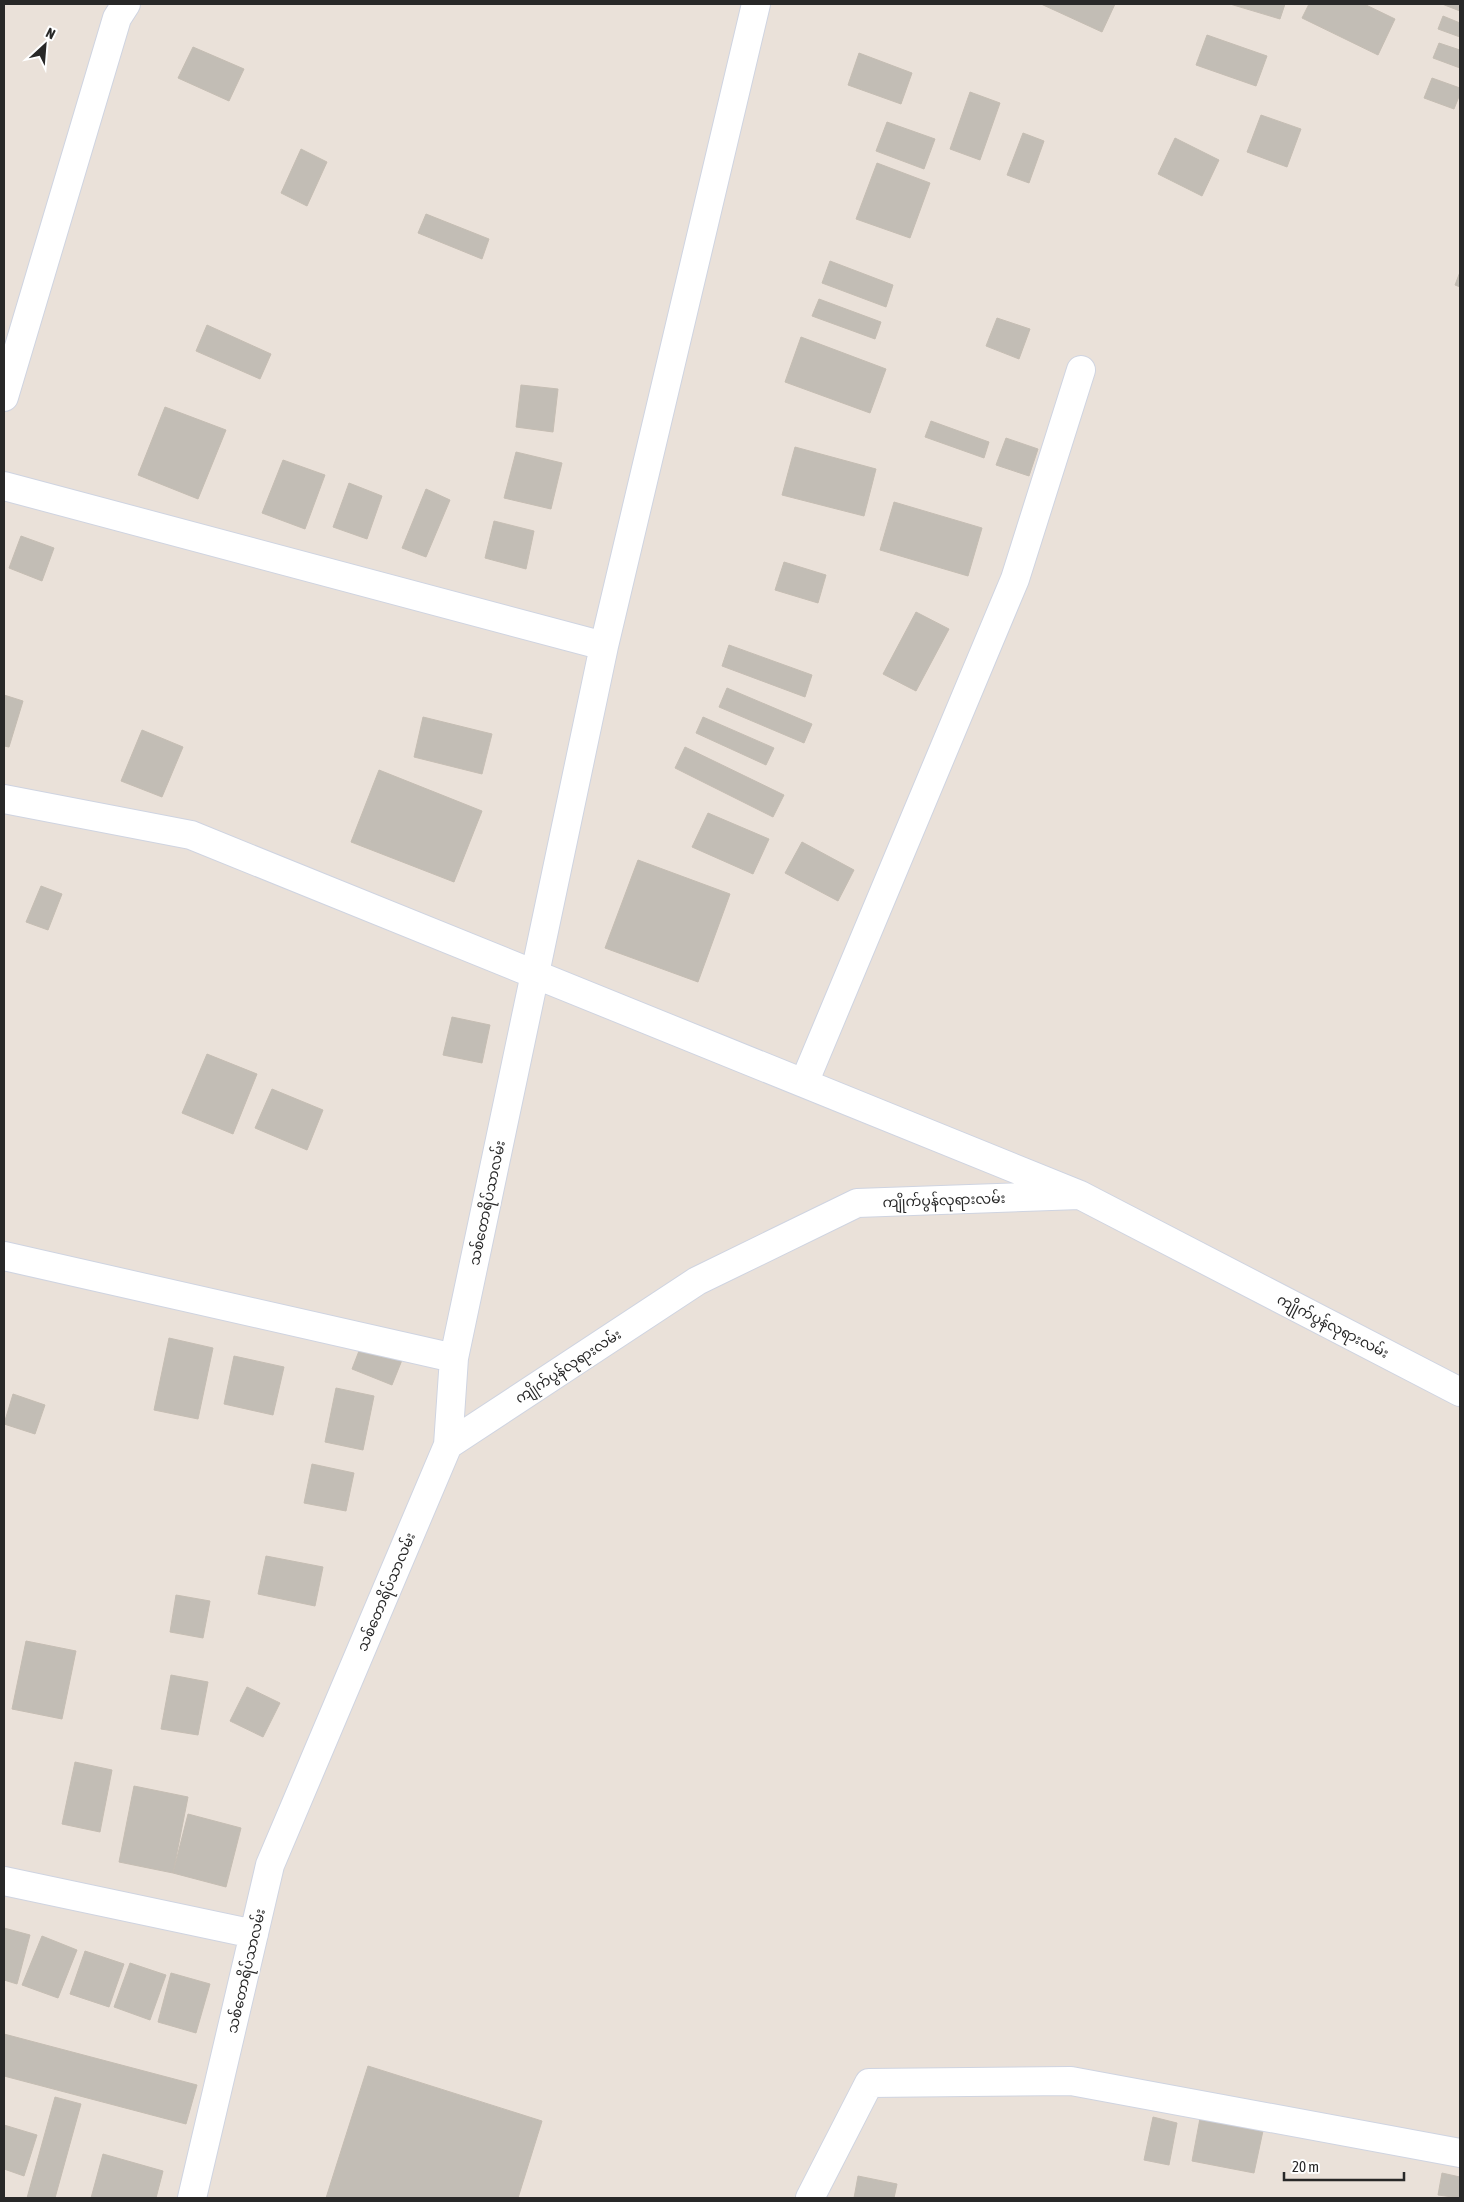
<svg xmlns="http://www.w3.org/2000/svg" width="1464" height="2202" viewBox="0 0 1464 2202" font-family="'Asap Condensed','Noto Sans Myanmar',sans-serif">
  <style>
    .building { fill: #c2bdb5; stroke: #c5bdb3 }
    .lines { fill: none; stroke-linecap: round; stroke-linejoin: round }
    .minor-casing { stroke: #cfd4e1; stroke-width: 30 }
    .minor { stroke: #fff; stroke-width: 28 }
    .labels { text-anchor: middle; dominant-baseline: central; stroke-width: 4; stroke-linejoin: round; paint-order: stroke }
    .street-label { font-size: 14px; fill: #282828; stroke: #fff }
  </style>
  <rect width="100%" height="100%" fill="#eae1d9"/>
  <!-- building -->
  <path class="building" d="M1041 4H1115L1102 32Z
    M1230 4H1285L1280 19Z
    M1309 4H1364L1395 19 1378 55 1302 18Z
    M1442 4H1460V11Z
    M1443 16 1460 23V37L1438 29Z
    M1207 35 1267 56 1256 86 1196 65Z
    M1439 43 1460 50V68L1433 58Z
    M193 47 244 69 229 101 178 78Z
    M859 53 912 73 901 104 848 85Z
    M1432 78 1460 88V94L1454 109 1424 98Z
    M970 92 1000 103 980 160 950 149Z
    M1261 115 1301 129 1287 167 1247 152Z
    M887 122 935 139 924 169 876 151Z
    M1023 133 1044 141 1029 183 1007 175Z
    M1175 138 1219 160 1202 196 1158 174Z
    M301 149 327 162 307 206 281 193Z
    M877 163 930 183 910 238 856 219Z
    M426 214 489 239 482 259 418 233Z
    M830 261 893 285 886 307 822 283Z
    M1460 272V287L1455 285Z
    M819 299 881 322 875 339 812 316Z
    M997 318 1030 329 1019 359 986 346Z
    M207 325 271 354 260 379 196 351Z
    M801 337 886 369 870 413 785 382Z
    M521 385 558 389 553 432 516 427Z
    M165 407 226 430 198 499 138 475Z
    M931 421 989 442 984 458 925 437Z
    M1006 438 1038 449 1029 476 996 465Z
    M795 447 876 469 864 516 782 495Z
    M516 452 562 463 551 509 504 498Z
    M283 460 325 475 305 529 262 513Z
    M349 483 382 496 367 539 333 527Z
    M426 489 450 500 426 557 402 548Z
    M894 502 982 528 968 576 880 550Z
    M494 521 534 531 526 569 485 558Z
    M21 536 54 548 42 581 9 568Z
    M784 562 826 575 818 603 775 590Z
    M916 612 949 629 916 691 883 674Z
    M729 645 812 675 805 697 722 666Z
    M727 688 812 724 804 743 719 707Z
    M4 695 23 701 9 747 4 746Z
    M423 717 492 734 482 774 414 757Z
    M703 717 774 748 766 765 696 733Z
    M142 730 183 747 162 797 121 781Z
    M685 747 784 795 773 817 675 768Z
    M379 770 482 811 454 882 351 842Z
    M708 813 769 839 753 874 692 847Z
    M802 842 854 870 838 901 785 873Z
    M638 860 730 894 698 982 605 948Z
    M41 886 62 894 48 930 26 922Z
    M452 1017 490 1025 482 1063 443 1055Z
    M207 1054 257 1074 233 1134 182 1113Z
    M272 1089 323 1110 307 1150 255 1128Z
    M169 1338 213 1348 198 1419 154 1410Z
    M364 1338 404 1355 392 1385 352 1369Z
    M234 1356 284 1367 273 1415 224 1404Z
    M336 1388 374 1396 363 1450 325 1442Z
    M13 1394 45 1405 35 1434 4 1424Z
    M312 1464 354 1473 346 1511 304 1503Z
    M266 1556 323 1567 315 1606 258 1594Z
    M176 1595 210 1601 203 1638 170 1632Z
    M26 1641 76 1651 62 1719 12 1709Z
    M171 1675 208 1682 198 1735 161 1729Z
    M247 1687 280 1703 263 1737 230 1721Z
    M75 1762 112 1770 100 1832 62 1824Z
    M134 1786 188 1797 173 1873 119 1862Z
    M188 1814 241 1828 226 1887 173 1873Z
    M4 1928 30 1935 17 1984 4 1980Z
    M42 1936 77 1950 58 1998 22 1985Z
    M85 1951 124 1964 109 2007 70 1994Z
    M130 1963 166 1975 150 2020 114 2007Z
    M171 1973 210 1984 196 2033 158 2022Z
    M4 2034 197 2085 186 2124 4 2076Z
    M368 2066 542 2121 518 2198H326Z
    M55 2097 81 2104 55 2198H27Z
    M1201 2113 1264 2126 1254 2173 1192 2161Z
    M1153 2117 1177 2123 1169 2165 1144 2160Z
    M4 2125 37 2135 24 2176 4 2169Z
    M103 2154 163 2171 156 2198H91Z
    M1442 2173 1460 2177V2198L1438 2195Z
    M858 2176 897 2184 894 2198H854Z"/>
  <g class="lines">
    <!-- minor casing -->
    <g class="minor-casing">
      <path id="minor" d="M4 397 117 18 126 4
        M4 486 604 646
        M4 799 191 835 1080 1195
        M804 1083 1015 579 1081 370
        M4 1256 454 1358
        M448 1445 697 1281 857 1203 1080 1195 1460 1392
        M4 1881 254 1934
        M192 2198 270 1865 448 1445 454 1358 604 646 756 4
        M810 2198 869 2083 1071 2081 1460 2153"/>
    </g>
    <!-- minor -->
    <use href="#minor" class="minor"/>
  </g>
  <g class="labels">
    <!-- street labels -->
    <g class="street-label">
      <text transform="translate(944 1200) rotate(-2)">ကျိုက်ပွန်လုရားလမ်း</text>
      <text transform="translate(487 1203) rotate(-78)">သစ်တောရိပ်သာလမ်း</text>
      <text transform="translate(1333 1326) rotate(27)">ကျိုက်ပွန်လုရားလမ်း</text>
      <text transform="translate(568 1366) rotate(-33)">ကျိုက်ပွန်လုရားလမ်း</text>
      <text transform="translate(386 1592) rotate(-67)">သစ်တောရိပ်သာလမ်း</text>
      <text transform="translate(246 1971) rotate(-77)">သစ်တောရိပ်သာလမ်း</text>
    </g>
  </g>
  <!-- border -->
  <rect width="1464" height="2202" fill="none" stroke="#282828" stroke-width="10"/>
  <!-- north arrow -->
  <g transform="translate(45 45) rotate(26)" stroke="#ffffff" stroke-width="4" paint-order="stroke">
  <path d="M0-4L9 19L0 12L-9 19Z" fill="#282828"/>
  <text y="-8" font-size="14" font-weight="bold" text-anchor="middle" fill="#282828">N</text>
  </g>
  <!-- scale -->
  <path d="M1284 2172v8h120v-8" fill="none" stroke="#282828" stroke-width="2.5"/>
  <text x="1292" y="2172" font-size="15" fill="#282828" stroke="#ffffff" stroke-width="4" paint-order="stroke">20 m</text>
</svg>
